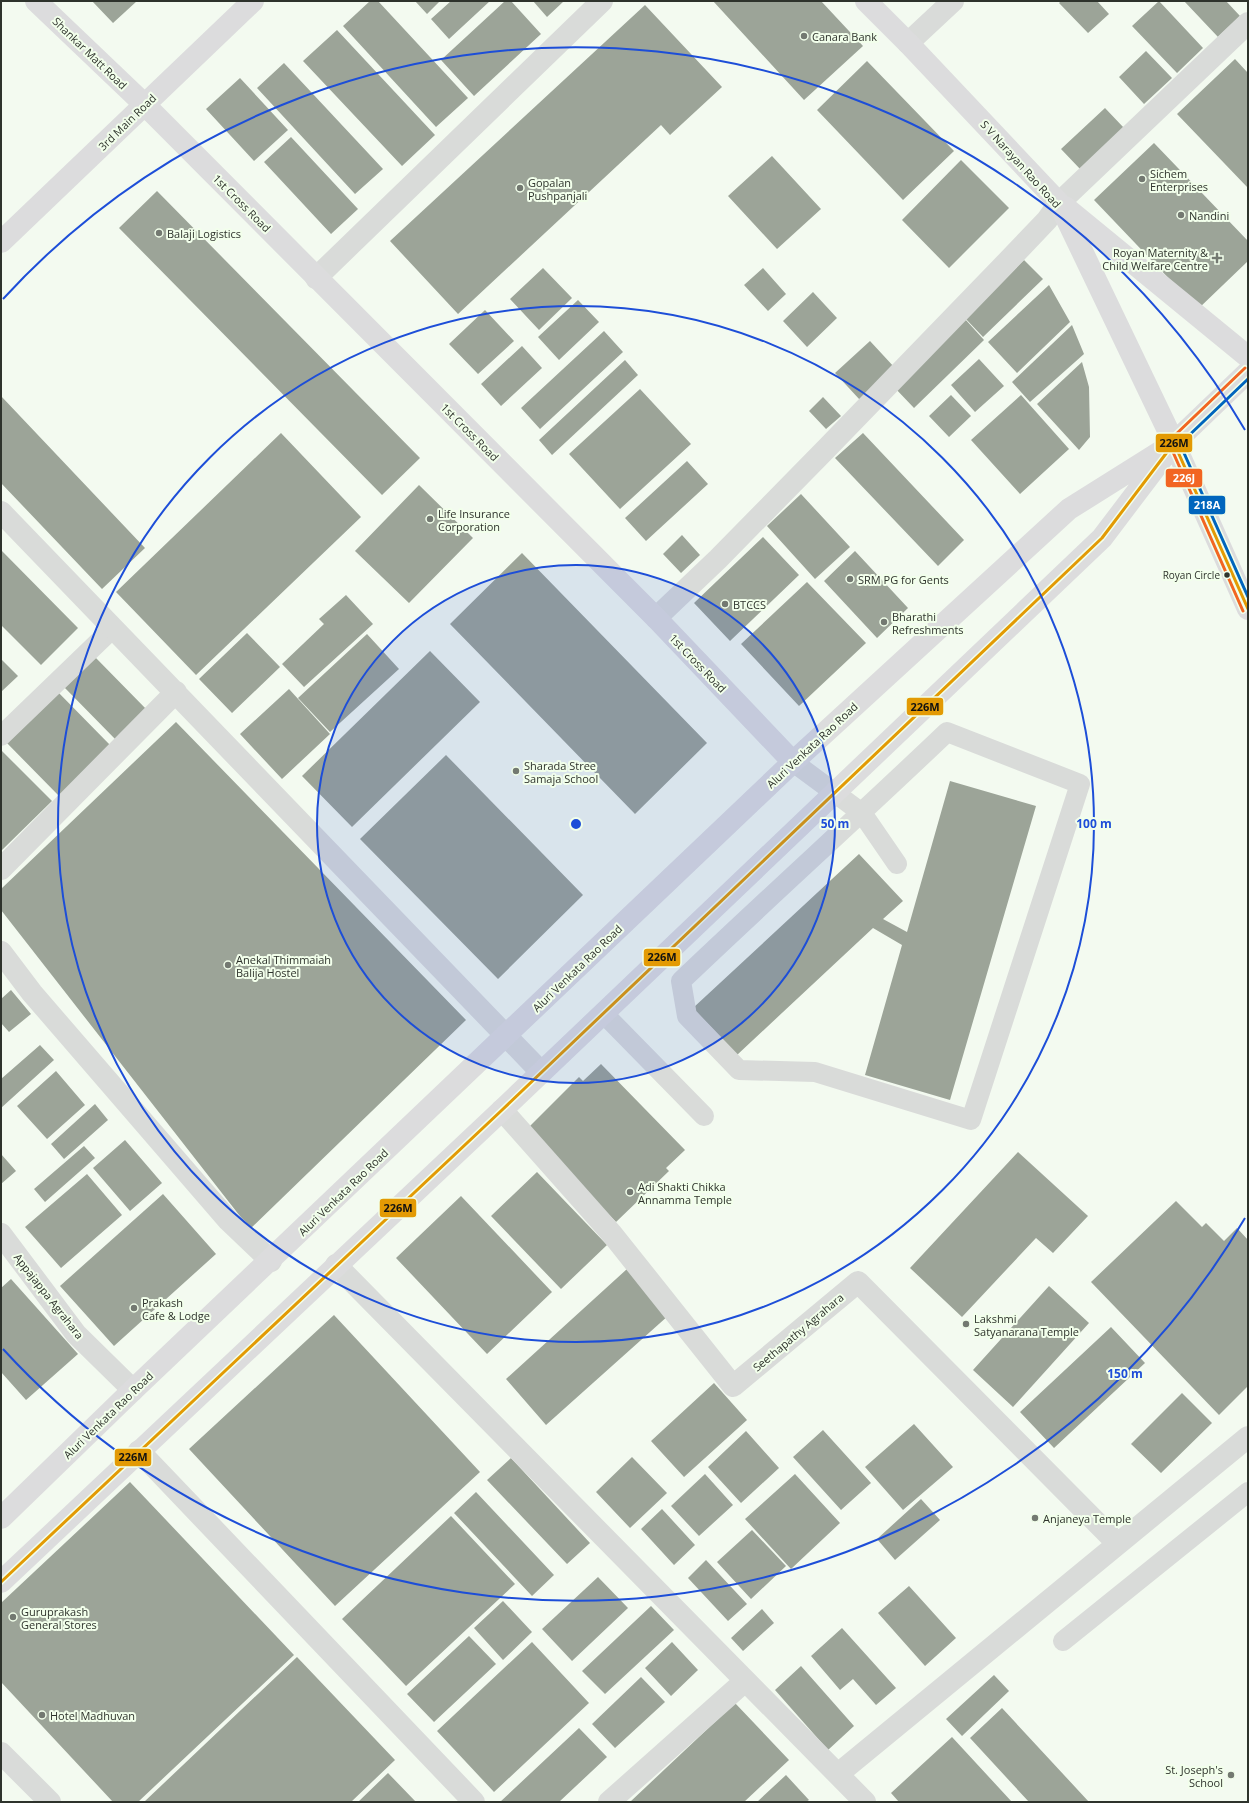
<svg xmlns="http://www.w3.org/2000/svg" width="1249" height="1803" viewBox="0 0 1249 1803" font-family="'Open Sans',sans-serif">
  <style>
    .building { fill: #9ca498 }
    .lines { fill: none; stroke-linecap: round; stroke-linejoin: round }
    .lane { stroke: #d9dbd9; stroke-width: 20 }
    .street { stroke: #d9dbd9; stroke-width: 22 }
    .secondary { stroke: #dcdcdd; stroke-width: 22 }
    .bus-1-casing { stroke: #f2ffeb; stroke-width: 6 }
    .bus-2-casing { stroke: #f2ffeb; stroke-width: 6 }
    .bus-3-casing { stroke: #f2ffeb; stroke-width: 6 }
    .bus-1 { stroke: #e39a04; stroke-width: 3 }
    .bus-2 { stroke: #f26522; stroke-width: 3 }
    .bus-3 { stroke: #0065bd; stroke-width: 3 }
    .ring { fill: none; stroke: #1d4ed8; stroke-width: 2 }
    .poi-dot { fill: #737971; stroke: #f2ffeb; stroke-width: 1.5 }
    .bus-dot { fill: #2e332c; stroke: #f2ffeb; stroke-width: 1.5 }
    .labels { text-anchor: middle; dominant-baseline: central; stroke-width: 4; stroke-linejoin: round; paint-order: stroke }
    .bus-label { font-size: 10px; fill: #2e332c; stroke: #f2ffeb; text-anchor: end }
    .poi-label { font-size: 11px; fill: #2e332c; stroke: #f2ffeb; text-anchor: start }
    .street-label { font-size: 11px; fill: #2e332c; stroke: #f2ffeb }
    .centre { fill: #1d4ed8; stroke: #f2ffeb; stroke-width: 2 }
    .ring-label { font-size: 12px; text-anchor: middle; font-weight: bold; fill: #1d4ed8; stroke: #f2ffeb; stroke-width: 4; stroke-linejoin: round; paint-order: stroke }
    .line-badge { stroke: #f2ffeb; stroke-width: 1.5 }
    .badge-label { font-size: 11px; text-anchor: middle; font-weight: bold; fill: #fff }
    .pale-badge-label { font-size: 11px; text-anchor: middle; font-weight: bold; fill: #111 }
  </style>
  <rect width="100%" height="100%" fill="#f3faf0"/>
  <!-- building -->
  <path class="building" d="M92 1H137L113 23Z
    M370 1H378L468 98 436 127 343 26Z
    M415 1H440L427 14Z
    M451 1H490L449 39 431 19Z
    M505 1H511L541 34 474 96 441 60Z
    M533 1H564L547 17Z
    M713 1H821L863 46 804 100Z
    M1061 1H1097L1109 14 1088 33 1059 3Z
    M1159 1 1203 48 1177 73 1132 26Z
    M1184 1H1226L1240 16 1218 37Z
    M645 5 722 87 670 135 661 125 458 314 390 241Z
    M337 30 435 135 402 166 303 61Z
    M1146 51 1172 78 1144 104 1119 77Z
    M1235 59 1248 73V188L1177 114Z
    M867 61 954 151 903 200 817 110Z
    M284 63 383 169 355 194 257 88Z
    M240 78 288 130 254 161 206 109Z
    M1105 108 1124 128 1081 170 1061 149Z
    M291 137 358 209 331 234 264 162Z
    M1154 143 1248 241V261L1198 309 1094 200Z
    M772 156 821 209 777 249 728 196Z
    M961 160 1009 208 949 268 902 220Z
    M157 191 420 458 382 495 119 228Z
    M1024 260 1043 279 983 337 965 318Z
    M543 268 572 298 539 330 510 299Z
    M763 268 786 294 768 311 744 285Z
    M1049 285 1070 322 1017 373 988 342Z
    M813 292 837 318 807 347 783 321Z
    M578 300 599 322 559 360 538 337Z
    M485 310 514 341 478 374 449 344Z
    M965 319 984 340 914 408 894 387Z
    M1072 325 1084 354 1030 402 1012 382Z
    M604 331 623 352 540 429 521 408Z
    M870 341 895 368 860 400 835 373Z
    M522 346 542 368 501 406 481 384Z
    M979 359 1004 386 975 412 951 385Z
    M625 360 638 375 552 455 539 440Z
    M1082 362 1089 387 1090 437 1079 450 1037 404Z
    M640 389 691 444 620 509 569 454Z
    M951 395 971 416 949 437 929 416Z
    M1021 395 1069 449 1020 494 971 440Z
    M1 396 145 548 102 589 1 483Z
    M823 397 841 416 826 429 809 411Z
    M281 433 361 517 196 675 116 592Z
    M863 433 964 540 938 566 835 458Z
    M687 461 708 484 646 541 625 518Z
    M419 485 473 538 409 603 355 551Z
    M801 494 850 547 815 579 767 526Z
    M682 535 700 555 681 573 663 554Z
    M763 537 799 575 730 641 694 603Z
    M1 550 78 628 41 665 1 625Z
    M855 551 908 608 877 638 824 581Z
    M522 553 707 743 635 814 450 624Z
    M807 582 866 643 799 706 741 644Z
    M346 595 373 624 304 687 282 664 324 624 319 619Z
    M247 633 280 667 232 713 199 679Z
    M367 634 399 669 330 732 298 698Z
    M430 651 480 702 352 827 302 776Z
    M95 657 148 711 117 741 64 687Z
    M1 659 18 676 1 692Z
    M54 688 110 745 59 796 3 739Z
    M289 689 330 734 282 779 240 734Z
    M176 722 466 1020 250 1229 1 910V889Z
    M1 750 52 801 1 851Z
    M446 755 583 895 498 979 360 839Z
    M950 781 1036 806 950 1100 865 1075 902 945 873 928 737 1055 693 1008 859 854 903 901 883 919 907 932Z
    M11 990 31 1014 9 1032 1 1023V999Z
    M40 1045 54 1060 1 1108V1079Z
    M601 1064 685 1150 666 1168 669 1171 616 1222 526 1130 579 1077 583 1081Z
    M56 1071 85 1105 47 1139 17 1106Z
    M95 1104 108 1120 64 1159 51 1144Z
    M125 1140 162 1183 130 1211 93 1168Z
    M84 1146 95 1158 45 1202 34 1189Z
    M1018 1152 1088 1216 1053 1253 1036 1238 962 1317 910 1268Z
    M1 1154 16 1171 1 1184Z
    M537 1172 607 1245 561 1289 491 1216Z
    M87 1174 122 1215 61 1268 25 1227Z
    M163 1194 216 1254 114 1346 60 1286Z
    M461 1196 552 1292 487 1354 396 1258Z
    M1176 1201 1202 1227 1206 1223 1224 1241 1237 1228 1248 1240V1386L1219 1415 1091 1282Z
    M627 1269 669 1315 546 1425 506 1379Z
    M11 1279 78 1354 26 1400 1 1372V1288Z
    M1049 1286 1089 1323 1013 1407 973 1370Z
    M334 1315 480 1472 335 1606 189 1449Z
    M1111 1327 1145 1363 1054 1448 1020 1412Z
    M714 1383 747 1420 684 1477 651 1441Z
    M1182 1393 1212 1423 1161 1473 1131 1444Z
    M914 1424 953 1467 903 1510 865 1467Z
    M823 1430 871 1483 841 1510 793 1457Z
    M746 1431 779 1468 741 1503 708 1467Z
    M632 1457 667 1493 630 1528 596 1492Z
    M511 1458 590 1543 567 1564 487 1480Z
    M705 1474 733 1505 699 1536 671 1506Z
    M795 1474 840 1523 791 1569 745 1519Z
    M130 1482 294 1655 138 1802H113L1 1682V1603Z
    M476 1492 554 1575 532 1596 454 1513Z
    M921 1499 940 1520 895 1560 877 1539Z
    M662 1509 695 1545 674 1565 641 1529Z
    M451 1516 515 1584 406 1686 342 1619Z
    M752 1530 786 1566 751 1599 717 1562Z
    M706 1560 747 1604 728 1621 688 1578Z
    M598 1577 628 1608 572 1661 542 1629Z
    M909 1586 956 1638 925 1666 878 1613Z
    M503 1601 532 1632 503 1660 474 1628Z
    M651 1606 674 1630 605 1694 582 1671Z
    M762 1609 774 1623 743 1651 731 1638Z
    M842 1628 896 1688 876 1705 853 1679 840 1690 811 1656Z
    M469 1636 496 1664 434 1722 407 1694Z
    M532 1642 589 1703 494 1792 437 1731Z
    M672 1642 698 1670 671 1696 645 1668Z
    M297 1657 395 1760 351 1802H144Z
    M801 1666 854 1726 828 1750 775 1690Z
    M994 1675 1009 1691 962 1736 946 1719Z
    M641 1677 665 1702 615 1748 592 1724Z
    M735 1703 789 1760 744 1802H630Z
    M1002 1708 1089 1802H1029L970 1738Z
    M579 1728 607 1757 559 1802H500Z
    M952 1737 1012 1802H899L891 1793Z
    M388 1773 416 1802H358Z
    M786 1775 809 1800 806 1802H757Z"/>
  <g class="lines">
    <!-- lane -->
    <path class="lane" d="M947 732 1080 784 971 1120 815 1072 739 1070 687 1016 681 981C769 897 859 816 947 732Z
      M1 736 113 628
      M793 762 862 813 897 864
      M603 1013 704 1116
      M1063 1641 1248 1492"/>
    <!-- street -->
    <path class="street" d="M908 43 953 1
      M316 278 602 1
      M1 512 541 1072
      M656 618 718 559 827 448 1007 262 1047 220 1059 203 1248 23
      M1 869 176 692
      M1 952 32 993 228 1220 271 1261
      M502 1110 612 1234 733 1386 858 1282 1117 1543
      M1 1234 76 1334 133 1390
      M336 1265 865 1802
      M139 1451 474 1802
      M1 1753 50 1802
      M838 1774 1248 1437
      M609 1802 745 1681"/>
    <!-- secondary -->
    <path class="secondary" d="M36 1 145 105 656 618 793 762
      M866 1 908 43 1059 203 1174 443 1248 609
      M1065 207 1248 357
      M1 242 253 1
      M1 1518 133 1390 793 762 1069 509 1163 450
      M1 1582 502 1110 1102 538 1174 443 1248 372"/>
    <!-- bus-1 casing -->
    <g class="bus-1-casing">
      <path id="bus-1" d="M1 1582 502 1110 1102 538 1174 443 1248 609"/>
    </g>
    <!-- bus-2 casing -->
    <g class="bus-2-casing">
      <path id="bus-2" d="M1243 611 1169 443 1171 439 1245 368"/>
    </g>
    <!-- bus-3 casing -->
    <g class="bus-3-casing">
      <path id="bus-3" d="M1248 379 1180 444 1248 597"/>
    </g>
    <!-- bus-1 -->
    <use href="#bus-1" class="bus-1"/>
    <!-- bus-2 -->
    <use href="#bus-2" class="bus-2"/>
    <!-- bus-3 -->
    <use href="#bus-3" class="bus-3"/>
  </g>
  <!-- distance rings -->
  <circle cx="576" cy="824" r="259" fill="#1d4ed8" fill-opacity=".12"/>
  <g class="ring">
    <circle cx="576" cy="824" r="259"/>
    <circle cx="576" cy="824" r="518"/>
    <path d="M1245 1218A777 777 0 0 1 3 1349M3 299A777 777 0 0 1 1245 430"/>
  </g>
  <!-- markers -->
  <g class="poi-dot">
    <circle cx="804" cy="36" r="4"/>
    <circle cx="1142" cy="179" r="4"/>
    <circle cx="520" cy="188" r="4"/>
    <circle cx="1181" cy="215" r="4"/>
    <circle cx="159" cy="233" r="4"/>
    <path d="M1215 252h4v4h4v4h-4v4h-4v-4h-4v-4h4z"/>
    <circle cx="430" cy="519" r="4"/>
    <circle cx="850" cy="579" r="4"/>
    <circle cx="725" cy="604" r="4"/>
    <circle cx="884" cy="622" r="4"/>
    <circle cx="516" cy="771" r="4"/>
    <circle cx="228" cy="965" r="4"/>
    <circle cx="630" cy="1192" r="4"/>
    <circle cx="134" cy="1308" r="4"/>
    <circle cx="966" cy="1324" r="4"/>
    <circle cx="1035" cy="1518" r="4"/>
    <circle cx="13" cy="1617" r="4"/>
    <circle cx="42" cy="1715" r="4"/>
    <circle cx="1231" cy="1775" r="4"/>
  </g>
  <circle class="bus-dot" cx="1227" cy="575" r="3.5"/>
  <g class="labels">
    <!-- bus labels -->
    <g class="bus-label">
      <text x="1220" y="575">Royan Circle</text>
    </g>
    <!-- poi labels -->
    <g class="poi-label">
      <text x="812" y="36">Canara Bank</text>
      <text x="1150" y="173">Sichem<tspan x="1150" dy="13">Enterprises</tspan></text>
      <text x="528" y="182">Gopalan<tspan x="528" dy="13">Pushpanjali</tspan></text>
      <text x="1189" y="215">Nandini</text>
      <text x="167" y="233">Balaji Logistics</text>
      <text x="1208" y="252" text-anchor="end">Royan Maternity &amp;<tspan x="1208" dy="13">Child Welfare Centre</tspan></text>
      <text x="438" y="513">Life Insurance<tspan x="438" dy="13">Corporation</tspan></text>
      <text x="858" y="579">SRM PG for Gents</text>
      <text x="733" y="604">BTCCS</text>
      <text x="892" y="616">Bharathi<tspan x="892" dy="13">Refreshments</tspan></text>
      <text x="524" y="765">Sharada Stree<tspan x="524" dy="13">Samaja School</tspan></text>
      <text x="236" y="959">Anekal Thimmaiah<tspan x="236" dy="13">Balija Hostel</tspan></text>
      <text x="638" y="1186">Adi Shakti Chikka<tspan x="638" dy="13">Annamma Temple</tspan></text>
      <text x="142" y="1302">Prakash<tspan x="142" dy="13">Cafe &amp; Lodge</tspan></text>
      <text x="974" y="1318">Lakshmi<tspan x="974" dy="13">Satyanarana Temple</tspan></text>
      <text x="1043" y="1518">Anjaneya Temple</text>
      <text x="21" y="1611">Guruprakash<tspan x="21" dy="13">General Stores</tspan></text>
      <text x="50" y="1715">Hotel Madhuvan</text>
      <text x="1223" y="1769" text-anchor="end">St. Joseph's<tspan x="1223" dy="13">School</tspan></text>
    </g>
    <!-- street labels -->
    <g class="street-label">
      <text transform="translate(90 53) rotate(44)">Shankar Matt Road</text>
      <text transform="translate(127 122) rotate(-44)">3rd Main Road</text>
      <text transform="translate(1021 164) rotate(48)">S V Narayan Rao Road</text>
      <text transform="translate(242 203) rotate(45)">1st Cross Road</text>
      <text transform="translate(470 432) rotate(45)">1st Cross Road</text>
      <text transform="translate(698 663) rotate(46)">1st Cross Road</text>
      <text transform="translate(812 745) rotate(-43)">Aluri Venkata Rao Road</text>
      <text transform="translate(577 968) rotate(-44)">Aluri Venkata Rao Road</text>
      <text transform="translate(343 1192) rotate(-44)">Aluri Venkata Rao Road</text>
      <text transform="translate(49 1296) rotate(52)">Appajappa Agrahara</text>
      <text transform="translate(798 1332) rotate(-40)">Seethapathy Agrahara</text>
      <text transform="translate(108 1415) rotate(-44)">Aluri Venkata Rao Road</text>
    </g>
  </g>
  <circle cx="576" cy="824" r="6" class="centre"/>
  <g class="ring-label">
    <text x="835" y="828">50 m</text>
    <text x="1094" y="828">100 m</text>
    <text x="1125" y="1378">150 m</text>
  </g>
  <g class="line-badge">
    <rect x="1155" y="433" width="38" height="20" rx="4" fill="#e39a04"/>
    <rect x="1165" y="468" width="38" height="20" rx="4" fill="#f26522"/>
    <rect x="1188" y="495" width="38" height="20" rx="4" fill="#0065bd"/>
    <rect x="906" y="697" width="38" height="19" rx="4" fill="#e39a04"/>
    <rect x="643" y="948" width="38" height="19" rx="4" fill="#e39a04"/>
    <rect x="379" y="1198" width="38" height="20" rx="4" fill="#e39a04"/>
    <rect x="114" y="1448" width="38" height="19" rx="4" fill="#e39a04"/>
  </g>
  <g class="badge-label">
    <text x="1184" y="482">226J</text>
    <text x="1207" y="509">218A</text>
  </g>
  <g class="pale-badge-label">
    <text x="1174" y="447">226M</text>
    <text x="925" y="711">226M</text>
    <text x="662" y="961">226M</text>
    <text x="398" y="1212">226M</text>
    <text x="133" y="1461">226M</text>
  </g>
  <!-- border -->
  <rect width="1249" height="1803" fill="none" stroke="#2e332c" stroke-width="4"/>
</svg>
